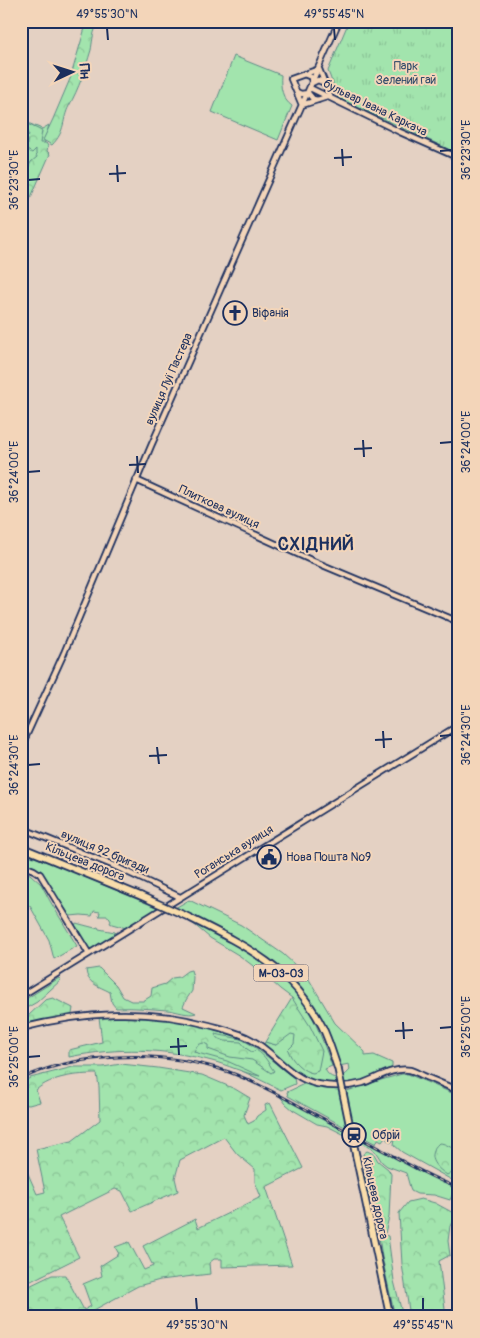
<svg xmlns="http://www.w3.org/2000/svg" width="480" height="1338" viewBox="0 0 480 1338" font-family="Pangolin,sans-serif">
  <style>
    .green { fill: #a2e4ad; stroke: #5e8a86 }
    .forest { fill: url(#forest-crowns); stroke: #5e8a86 }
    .park { fill: url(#park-tufts); stroke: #5e8a86 }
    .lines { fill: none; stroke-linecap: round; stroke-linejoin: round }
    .secondary-casing { stroke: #1b2f5e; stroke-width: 8 }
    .highway-casing { stroke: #1b2f5e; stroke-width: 9 }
    .secondary { stroke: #f3d5b9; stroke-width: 4.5 }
    .highway { stroke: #f9ddab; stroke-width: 5.5 }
    .rail-casing { stroke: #1b2f5e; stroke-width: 3 }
    .rail { stroke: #f3d5b9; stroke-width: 1; stroke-dasharray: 4; stroke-linecap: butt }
    .highway-bridge-casing { stroke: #1b2f5e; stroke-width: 9; stroke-linecap: butt }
    .highway-bridge { stroke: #f9ddab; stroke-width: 5.5 }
    .ticks { fill: none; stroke: #1b2f5e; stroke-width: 2 }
    .labels { text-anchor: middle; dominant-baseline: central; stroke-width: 4; stroke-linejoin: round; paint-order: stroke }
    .shield { fill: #f3d5b9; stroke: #5c6179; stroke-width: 1 }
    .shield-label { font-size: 11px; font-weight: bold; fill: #1b2f5e }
    .park-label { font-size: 12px; fill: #2f4a6a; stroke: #f3d5b9 }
    .street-label { font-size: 12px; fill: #1b2f5e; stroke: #f3d5b9 }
    .poi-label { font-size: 12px; fill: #1b2f5e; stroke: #f3d5b9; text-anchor: start }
    .district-label { font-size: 18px; font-weight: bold; letter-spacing: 1px; fill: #1b2f5e; stroke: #f3d5b9 }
    .neatline { fill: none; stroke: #1b2f5e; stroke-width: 2 }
    .ticks-label { font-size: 12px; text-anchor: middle; fill: #1b2f5e }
  </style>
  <defs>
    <pattern id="forest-crowns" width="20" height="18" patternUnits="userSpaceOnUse" patternTransform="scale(1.25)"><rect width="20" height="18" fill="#a2e4ad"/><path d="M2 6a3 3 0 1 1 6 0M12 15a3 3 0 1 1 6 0" fill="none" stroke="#8bc497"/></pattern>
    <pattern id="park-tufts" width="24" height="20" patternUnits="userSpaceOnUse" patternTransform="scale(1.25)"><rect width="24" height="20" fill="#a2e4ad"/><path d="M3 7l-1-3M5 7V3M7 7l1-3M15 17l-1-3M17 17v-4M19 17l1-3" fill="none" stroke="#8bc497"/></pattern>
  </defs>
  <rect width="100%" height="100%" fill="#e4d1c3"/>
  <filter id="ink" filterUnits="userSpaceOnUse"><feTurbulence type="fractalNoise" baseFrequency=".02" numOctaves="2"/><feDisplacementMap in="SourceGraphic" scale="10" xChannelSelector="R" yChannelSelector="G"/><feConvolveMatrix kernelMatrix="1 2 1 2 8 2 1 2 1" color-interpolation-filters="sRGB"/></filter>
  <g filter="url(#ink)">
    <!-- green -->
    <path class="green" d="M234 56 281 75C280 87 282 99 292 106L278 140 212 112Z
      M21 120 42 129 49 125 44 142 48 146 26 172 21 188C24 173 28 158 26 143 25 134 21 131 21 120Z
      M21 852 66 869 158 908 126 928 112 924 110 923 111 921 108 916H99L100 912 94 911 92 916 81 915 70 916 41 872 21 864Z
      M21 871 30 874 41 884 50 901 77 946 54 959 49 940 30 906H21Z
      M189 900 241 925 283 954 307 976 335 1023 365 1052V1056L374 1055 392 1063V1068L390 1070C377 1076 363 1083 349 1084 335 1086 312 1082 300 1074 287 1067 275 1054 264 1044L265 1042 276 1045 292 998 280 989 261 972 240 956 210 938 191 922C233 942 277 963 304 1003 317 1022 324 1045 332 1066L325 1069C330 1081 342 1080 350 1070L349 1064 339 1066 336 1056 299 987 288 975 247 944 175 908Z
      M76 923 95 928 98 927 99 929 115 932 116 934 92 949 88 948 75 926Z
      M193 1025C209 1030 228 1033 243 1040 262 1050 277 1066 294 1078L295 1084 281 1090 232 1066 193 1052Z
      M402 1074H408L459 1096V1184L402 1152 394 1145 395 1138 392 1142 387 1140V1137L391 1134H387L382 1141 378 1139 376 1144 297 1101 288 1096 287 1092 304 1084 347 1091 381 1080Z
      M279 1095 410 1166 443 1183 459 1189V1192L454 1191 450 1200 434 1195 417 1194 411 1191 406 1173 387 1166 382 1162 375 1151 361 1143 327 1126 317 1124 293 1110 286 1104Z"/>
    <!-- forest -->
    <path class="forest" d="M87 21H101C99 24 98 25 96 28 93 32 92 45 91 50 85 70 79 88 69 106 62 119 66 131 52 145L43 140 53 119 70 79Z
      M23 122 42 131 40 143H46L48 146 47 151 50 154 21 220V198L25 187 26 172 31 162 37 157 36 154V149L32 153 27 150V140L25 135 28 137 29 136 26 130 24 131 21 123Z
      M99 968 116 985 123 997 131 1001H143L151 996 152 988 165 984 172 978 179 977 187 971 191 970 193 977 192 991 186 1000 183 1007 196 1013C188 1016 177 1011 168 1010 151 1009 133 1007 116 1008L112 1003 110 992C99 986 87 984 86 970Z
      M59 978 61 980 37 1002 21 1011V1002Z
      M53 998 73 1008 72 1014 71 1015 21 1026V1018L28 1016 45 1000Z
      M292 998 310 1026 322 1051 318 1071 313 1073C303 1072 291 1060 288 1050L294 1044 295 1035 291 1034 276 1045 265 1042Z
      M131 1016 177 1019 240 1035 251 1040H246L215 1034 217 1038 225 1041 241 1042 247 1049 252 1052 256 1050C267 1057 267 1062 274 1071L271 1073 252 1060 230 1057 208 1049V1045L204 1043C198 1044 196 1046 194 1052L227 1061 260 1076C243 1073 228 1065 212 1061 163 1048 118 1047 69 1057V1050L102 1042 99 1017Z
      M121 1064 158 1068 202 1075 235 1089 250 1098 244 1115 248 1124 254 1121 257 1116 266 1110 265 1105 270 1103 303 1168 266 1187 292 1265 222 1267V1259H214L209 1263 210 1274 160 1280 138 1286 81 1317H31L21 1299V1290L52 1275H65L84 1310 91 1306 83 1284 102 1276 100 1266 119 1254 115 1247 129 1242 144 1270 153 1266 143 1246 195 1219 198 1228 261 1197 255 1182V1169L237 1154 224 1137 180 1160 175 1178 178 1191 132 1211 122 1191 115 1189 59 1217 79 1257 21 1286V1158L37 1194 45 1192 36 1149 72 1141 100 1120 99 1087 97 1074C77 1074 52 1076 36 1090L40 1102 29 1105 21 1104V1083L30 1078 73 1067H103Z
      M439 1143C447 1143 451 1149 459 1151V1175L452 1172 447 1175C434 1166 425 1156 439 1143Z
      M367 1151 374 1154 378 1161 388 1169 391 1174 389 1217 385 1233 380 1234 377 1232 374 1203 368 1196 366 1186 363 1154Z
      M421 1199 435 1203 459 1216 450 1226 448 1241 450 1255 439 1261 446 1317H410L402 1264 399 1213 408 1202Z
      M384 1235 388 1236 394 1281 403 1317H395L382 1257 379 1237Z"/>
    <!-- park -->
    <path class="park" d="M349 21H459V154L338 98 328 71Z"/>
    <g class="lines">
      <!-- secondary casing -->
      <g class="secondary-casing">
        <path id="secondary" d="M304 74 311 77 312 83 318 80 324 83
          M310 88 400 132 459 158
          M297 92 301 94 308 93 313 99 318 100
          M302 105 291 79 319 69 330 96
          M302 105 330 96
          M136 480 313 561 459 622
          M21 747 64 653 151 446 339 21
          M21 828 112 865 180 897
          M21 865 34 870 40 874 89 954
          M21 996 459 725
          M21 1028C84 1012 145 1008 209 1025 223 1029 239 1032 252 1040 275 1053 290 1078 317 1084 332 1087 348 1087 363 1083 377 1078 394 1067 410 1070 414 1071 419 1074 424 1076 436 1081 447 1086 459 1091"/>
      </g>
      <!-- highway casing -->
      <g class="highway-casing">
        <path id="highway" d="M21 847 141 896
          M184 915C242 944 291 966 322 1026 329 1040 333 1055 338 1069
          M356 1156 390 1317"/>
      </g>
      <!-- secondary -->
      <use href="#secondary" class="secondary"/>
      <!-- highway -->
      <use href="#highway" class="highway"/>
      <!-- rail casing -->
      <g class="rail-casing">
        <path id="rail" d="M21 1079C52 1064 83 1059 117 1057 154 1055 193 1060 229 1072 256 1082 281 1096 307 1110 333 1124 358 1137 384 1151 408 1164 433 1179 459 1188"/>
      </g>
      <!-- rail -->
      <use href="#rail" class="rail"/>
      <!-- highway-bridge casing -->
      <g class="highway-bridge-casing">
        <path id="highway-bridge" d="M141 896 184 915
          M338 1069 356 1156"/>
      </g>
      <!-- highway-bridge -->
      <use href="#highway-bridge" class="highway-bridge"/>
    </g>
  </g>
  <!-- ticks -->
  <path class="ticks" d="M107 28 108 40M334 28 335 40M342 149 343 166M440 151 452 150M334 158 352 157M117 165 118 182M109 174 126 173M28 180 40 179M363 440 364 457M440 443 452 442M354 449 372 448M137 456 138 473M129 465 146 464M28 472 40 471M383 731 384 748M440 736 452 735M375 740 392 739M157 747 159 764M149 756 167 755M28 765 40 764M403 1022 404 1039M440 1028 452 1027M395 1031 413 1030M178 1038 179 1055M170 1047 187 1046M28 1057 40 1056M196 1298 197 1310M423 1298V1310"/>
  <!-- icons -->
  <defs>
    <g id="church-ring" transform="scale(1.25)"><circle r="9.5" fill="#f3d5b9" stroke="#1b2f5e" stroke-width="1.5"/><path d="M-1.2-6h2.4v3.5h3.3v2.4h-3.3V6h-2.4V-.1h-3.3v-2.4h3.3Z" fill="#1b2f5e"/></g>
    <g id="civic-ring" transform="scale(1.25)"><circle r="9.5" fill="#f3d5b9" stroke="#1b2f5e" stroke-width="1.5"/><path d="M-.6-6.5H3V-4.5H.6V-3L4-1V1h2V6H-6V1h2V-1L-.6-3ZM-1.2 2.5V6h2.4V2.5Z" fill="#1b2f5e"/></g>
    <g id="station-ring" transform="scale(1.25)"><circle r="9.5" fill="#f3d5b9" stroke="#1b2f5e" stroke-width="1.5"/><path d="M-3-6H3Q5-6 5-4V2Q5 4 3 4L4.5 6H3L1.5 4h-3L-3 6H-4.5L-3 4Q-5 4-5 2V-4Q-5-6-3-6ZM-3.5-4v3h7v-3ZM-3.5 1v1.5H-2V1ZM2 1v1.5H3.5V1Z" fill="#1b2f5e"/></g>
  </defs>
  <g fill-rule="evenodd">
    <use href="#church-ring" x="235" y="313"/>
    <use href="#civic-ring" x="269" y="857"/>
    <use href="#station-ring" x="354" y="1135"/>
  </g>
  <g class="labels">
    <!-- shield labels -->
    <rect class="shield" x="253.5" y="964.5" width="55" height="17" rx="4"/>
    <g class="shield-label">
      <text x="281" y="973">М-03-03</text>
    </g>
    <!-- park labels -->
    <g class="park-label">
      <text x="406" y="66">Парк<tspan x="406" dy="14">Зелений гай</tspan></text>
    </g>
    <!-- street labels -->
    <g class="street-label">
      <text transform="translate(375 108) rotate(26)">бульвар Івана Каркача</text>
      <text transform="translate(169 379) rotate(-66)">вулиця Луї Пастера</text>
      <text transform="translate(219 507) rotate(25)">Плиткова вулиця</text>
      <text transform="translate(105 852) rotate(23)">вулиця 92 бригади</text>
      <text transform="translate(234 852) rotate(-32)">Роганська вулиця</text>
      <text transform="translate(85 862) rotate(22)">Кільцева дорога</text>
      <text transform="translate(375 1198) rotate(78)">Кільцева дорога</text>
    </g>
    <!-- poi labels -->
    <g class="poi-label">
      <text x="252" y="313">Віфанія</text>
      <text x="286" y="857">Нова Пошта №9</text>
      <text x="372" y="1135">Обрій</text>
    </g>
    <!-- district labels -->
    <g class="district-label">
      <text x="316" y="544">СХІДНИЙ</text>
    </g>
  </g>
  <!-- margin -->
  <rect width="480" height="1338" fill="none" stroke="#f3d5b9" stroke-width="55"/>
  <!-- north arrow -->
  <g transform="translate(72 72) rotate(86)" stroke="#f3d5b9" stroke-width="4" paint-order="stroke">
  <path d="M0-4L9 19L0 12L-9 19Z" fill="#1b2f5e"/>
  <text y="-8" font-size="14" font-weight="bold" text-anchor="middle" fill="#1b2f5e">Пн</text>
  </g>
  <rect x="28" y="28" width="424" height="1282" class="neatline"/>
  <g class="ticks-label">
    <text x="107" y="18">49°55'30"N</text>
    <text x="334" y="18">49°55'45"N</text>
    <text transform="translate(466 150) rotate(-90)" y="4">36°23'30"E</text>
    <text transform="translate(14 180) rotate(-90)" y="4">36°23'30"E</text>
    <text transform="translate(466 442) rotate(-90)" y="4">36°24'00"E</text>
    <text transform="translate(14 472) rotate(-90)" y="4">36°24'00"E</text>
    <text transform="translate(466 735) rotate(-90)" y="4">36°24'30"E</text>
    <text transform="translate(14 765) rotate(-90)" y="4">36°24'30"E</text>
    <text transform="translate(466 1027) rotate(-90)" y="4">36°25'00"E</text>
    <text transform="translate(14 1057) rotate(-90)" y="4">36°25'00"E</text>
    <text x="197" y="1329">49°55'30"N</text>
    <text x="423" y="1329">49°55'45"N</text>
  </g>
</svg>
